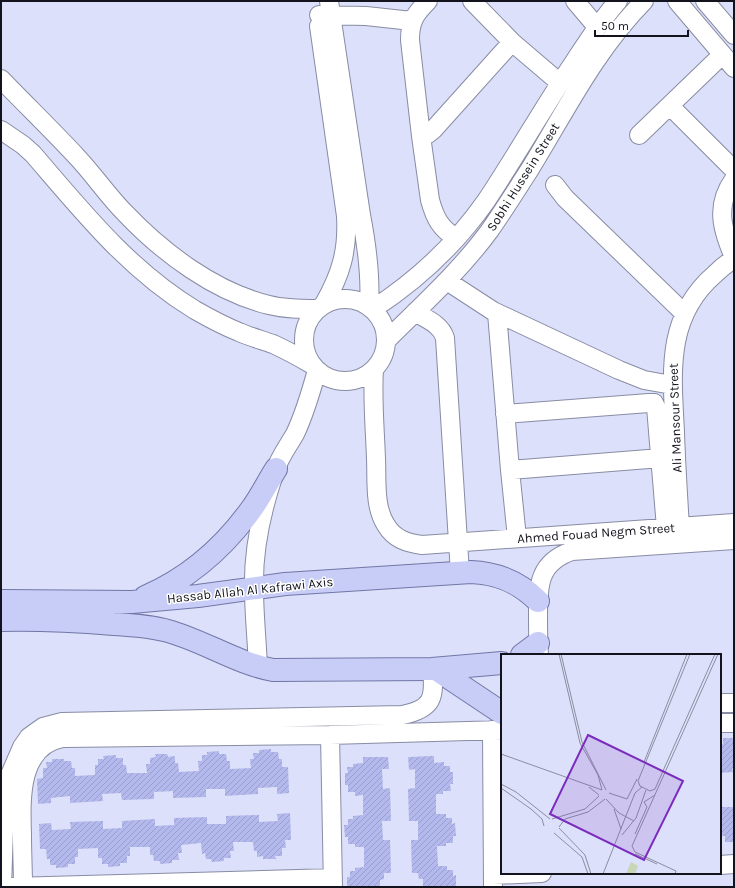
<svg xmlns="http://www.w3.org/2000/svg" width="735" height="888" viewBox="0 0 735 888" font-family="Karla,sans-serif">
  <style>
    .building { fill: url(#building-hatch) }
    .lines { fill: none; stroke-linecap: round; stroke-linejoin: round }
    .minor-casing { stroke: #888ca4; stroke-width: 20 }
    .major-casing { stroke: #7176a6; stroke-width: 24 }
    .minor { stroke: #fff; stroke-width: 18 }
    .major { stroke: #c8cdf7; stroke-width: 22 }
    .labels { text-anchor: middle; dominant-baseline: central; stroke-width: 3; stroke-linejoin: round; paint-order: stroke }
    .street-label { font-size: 13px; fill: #12131c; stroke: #fff }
    .inset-road { fill: none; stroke: #8b8ea1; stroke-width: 1 }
    .view { fill: #7b2cbf; fill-opacity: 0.15; stroke: #7b2cbf; stroke-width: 2 }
    .inset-edge { fill: none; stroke: #12131c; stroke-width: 2 }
  </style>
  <defs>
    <pattern id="building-hatch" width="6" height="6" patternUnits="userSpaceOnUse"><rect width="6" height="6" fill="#b3b9ec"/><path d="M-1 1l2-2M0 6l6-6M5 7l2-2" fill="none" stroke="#999eca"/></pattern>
  </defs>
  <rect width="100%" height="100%" fill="#dce0fa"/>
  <!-- building -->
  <path class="building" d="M723 738H734V768H732L733 772 720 773V744H723Z
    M271 749V752H278L279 759H282V767H288L289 793 277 794V787L258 788V794L225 796V789H206V797L173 798V791L154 792V799L122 800 121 793 102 794 103 801 70 803V796L51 798V803L38 804 37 779 43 778V768H47L46 762H52V759H64V761H71L72 768H75V776L95 775V765H98V759H104L103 756 116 755V758H123V765H126L127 773H147L146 764H150V758L156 757 155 754H167L168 757 175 756V763H178L179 772 199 771 198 761H202V755H207V752L219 751V754H226L227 761H230V769L251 768 250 759H254L253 753H259V750Z
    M434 756V763L444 762V766H450V772H453V784H450L451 791H443V794H436V814H446V818H452V824L455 823 456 836H453V843H446V846H437L438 866H447V870H453V876L456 875V887H423V879H419L418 873H412L411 840H418V821H409L408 789 415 788V769L409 770 408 757Z
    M363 757H388L389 769H382L383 789 390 788 391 821H382L383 840H390L391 873H384V879L380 880V887H347V877H350V871H355V868L364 867V847H355V844H348V837H345L344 825H348V819H353V816L363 815V795L355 796V792H348V785H345V773H348L347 767H353V764L363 763Z
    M720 807H733V811H734V842H725V836H721Z
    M290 813 291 840H285L286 848H282V856H275L276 859H263V856L257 857V851H254L253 842H233L234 851H230L231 858H224V861L212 862 211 859H206L205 853 202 854 201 843 181 845 182 853H178L179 860H172V863L160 864V861H154L153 855H150V847H130V856H127V863H120V866L108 867V864H102V858H98V848L78 849V857H75V864H68V867L56 868V865H50V859H47L46 849H40L39 824 51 823 52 830 71 829 70 822 103 821V829L122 828V821L155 819V826L174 825V818L207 817V824H226V816L259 815V822L278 821 277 814Z"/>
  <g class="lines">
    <!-- minor casing -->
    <g class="minor-casing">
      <path id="minor" d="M329 1 361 215C367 246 371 276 369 307
        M428 1C415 14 410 21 410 40L421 136 430 200C435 218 440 228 456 238
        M472 1 512 42 560 83
        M575 1 597 27
        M677 1 734 68
        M705 1 734 35
        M319 15 366 16 412 21
        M319 26 346 216C348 251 341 274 324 304
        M1 79C26 105 53 131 77 157 94 175 108 196 125 213 163 253 215 292 269 305 285 309 301 309 317 309
        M670 106 734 170
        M1 130 23 145 33 154C83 212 129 270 195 310 209 318 224 326 239 332 250 337 262 340 273 344 286 350 299 357 311 364
        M639 135 722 55
        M421 136 428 134 433 130 512 42
        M734 179C714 207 723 230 734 258
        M555 185 565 198 684 313
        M447 281 493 311 619 370 644 380 672 385
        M304 340a41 41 0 1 1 82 0a41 41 0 1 1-82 0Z
        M373 309C416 281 456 244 486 201 516 156 543 108 574 62 588 41 601 20 618 1
        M415 312C426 319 441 324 445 338L460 573
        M497 313 510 470 517 538
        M386 341C422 305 460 271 490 230 504 210 517 189 530 169 567 109 594 52 644 1
        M374 369C372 399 375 429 376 459 377 480 374 507 386 525 394 539 407 543 422 545L734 523
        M505 414 649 403H654L656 407 666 528
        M510 470 661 458
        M680 527C678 495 676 464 675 432 672 373 665 317 715 274 721 268 727 263 734 259
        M539 655C538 642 538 628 538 615 538 585 539 562 572 551L734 540
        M258 667C257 641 254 615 254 588 253 548 262 509 275 471 279 458 288 446 295 434 305 413 311 392 317 370
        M720 703H734
        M720 723H734
        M492 730 493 887
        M330 735 333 887
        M720 865 734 864
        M493 875 542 873
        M2 887 5 799 9 777 22 747 29 737 43 727 62 722 402 715C433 709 435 698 432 669
        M12 887 333 878
        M23 887C23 870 22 852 22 835 21 800 18 746 63 738L330 735 502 730"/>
    </g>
    <!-- major casing -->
    <g class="major-casing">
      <path id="major" d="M145 597C187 579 223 548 250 511 260 498 267 483 276 469
        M1 601 132 602 198 596 285 584 471 572C498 573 519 582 538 601
        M1 620C39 619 76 621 114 624 132 625 150 626 168 631 204 641 236 663 273 670L432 669 502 663
        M522 655 538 643
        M436 669 502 713"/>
    </g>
    <!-- minor -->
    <use href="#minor" class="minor"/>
    <!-- major -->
    <use href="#major" class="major"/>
  </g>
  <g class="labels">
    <!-- street labels -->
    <g class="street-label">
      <text transform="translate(523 177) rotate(-58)">Sobhi Hussein Street</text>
      <text transform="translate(675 418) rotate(-92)">Ali Mansour Street</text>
      <text transform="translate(596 533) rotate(-4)">Ahmed Fouad Negm Street</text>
      <text transform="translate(250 590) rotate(-6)">Hassab Allah Al Kafrawi Axis</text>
    </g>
  </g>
  <!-- overview -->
  <g transform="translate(501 654)">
    <rect width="220" height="220" fill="#dce0fa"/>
    <path d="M130 208 137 212 134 220H125Z" fill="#cad5b5"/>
    <path class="inset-road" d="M58 0 79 89 97 121 101 136M60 0 81 88 105 136M189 0 137 127 139 132 149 137 154 135 214 0M0 100 101 136M143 108 186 0M0 130 15 138 49 165M88 133 98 141M0 134 30 155 41 165 43 172M108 139 126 145 136 125M105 145 118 159 133 167M143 148 154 141M113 155 120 175M51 165 84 155 98 142M58 173 64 165 87 158 104 145M58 174 84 201 90 220M53 179 81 203 87 220M134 180 146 153 143 148M121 181 135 164 145 136M134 200 156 210M102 220 134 139 141 133M174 220 175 217 134 198 131 192 217 0"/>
    <path class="view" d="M87 81 182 127 143 206 49 160Z"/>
    <rect width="220" height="220" class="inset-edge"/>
  </g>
  <!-- border -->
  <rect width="735" height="888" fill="none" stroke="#12131c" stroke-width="4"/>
  <!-- scale -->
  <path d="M595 30v6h93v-6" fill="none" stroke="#12131c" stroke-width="2"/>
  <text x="601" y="30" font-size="12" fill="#12131c" stroke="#ffffff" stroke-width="3" paint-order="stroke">50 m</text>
</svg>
